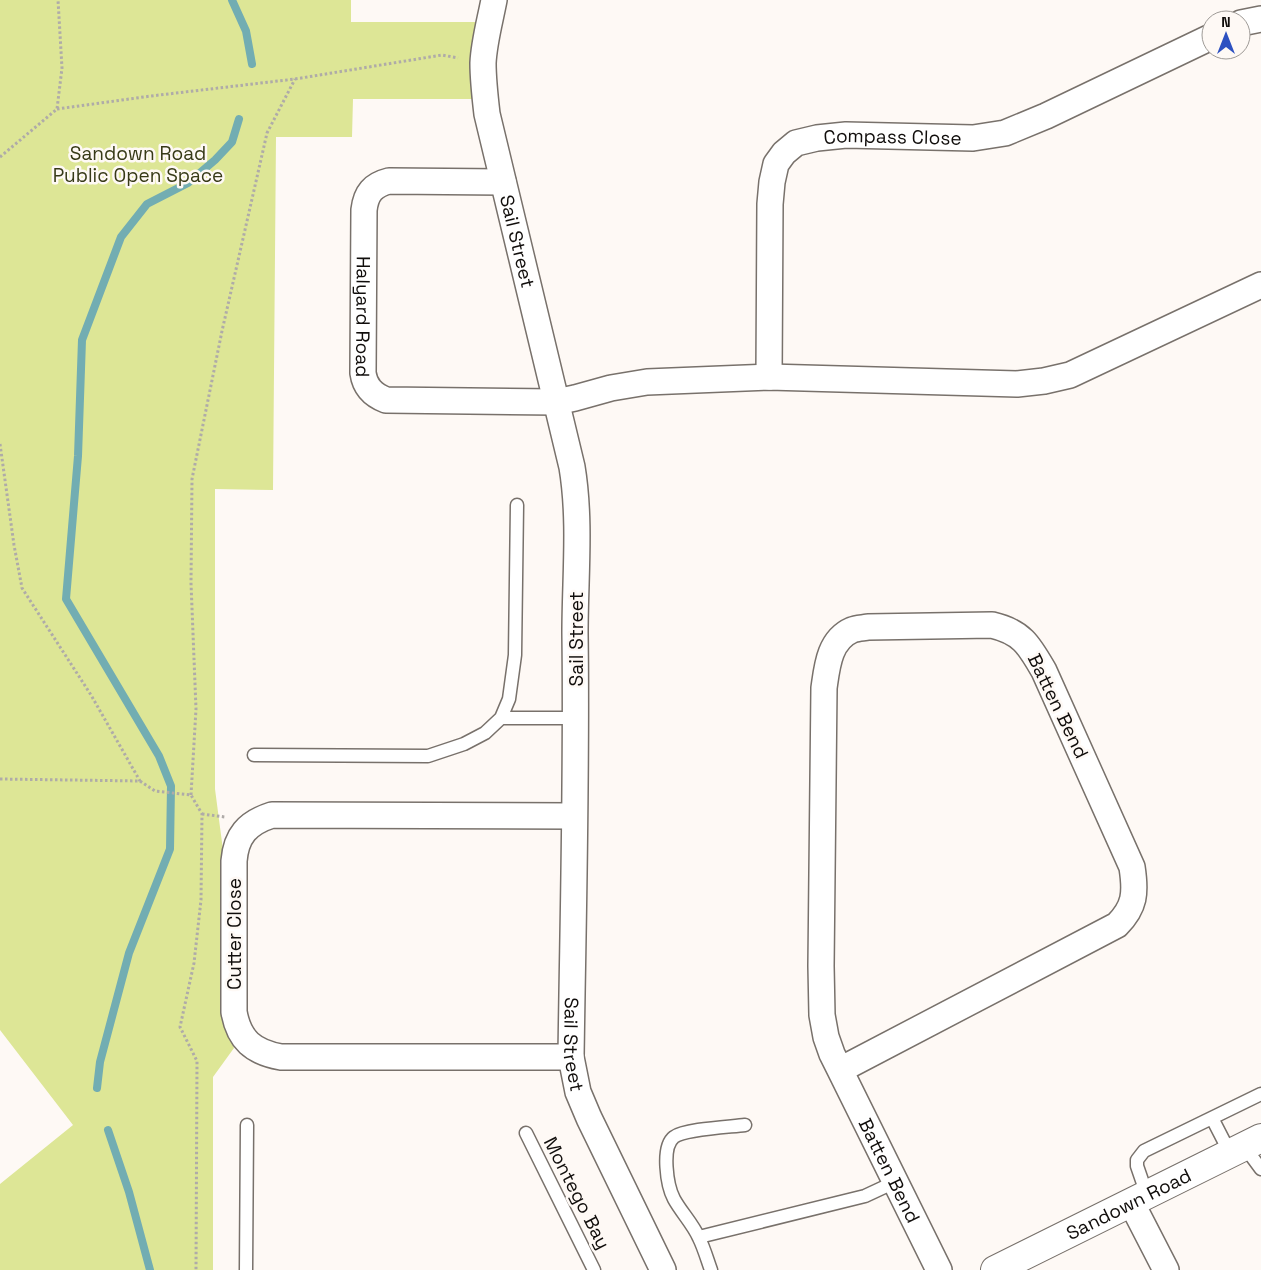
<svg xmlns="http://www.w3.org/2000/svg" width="1261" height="1270" viewBox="0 0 1261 1270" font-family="'Space Grotesk',sans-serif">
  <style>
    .green { fill: #dde696 }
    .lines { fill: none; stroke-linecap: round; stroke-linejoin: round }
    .stream { stroke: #72adb2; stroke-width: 8 }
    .service-casing { stroke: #78716b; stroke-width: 15 }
    .minor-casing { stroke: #78716b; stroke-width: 28 }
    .tertiary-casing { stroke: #78716b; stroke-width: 30 }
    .path { stroke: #afaba8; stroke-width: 3; stroke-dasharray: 2.5 2.5; stroke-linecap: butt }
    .service { stroke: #fff; stroke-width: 12 }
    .minor { stroke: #fff; stroke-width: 25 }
    .tertiary { stroke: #fff; stroke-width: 28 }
    .labels { text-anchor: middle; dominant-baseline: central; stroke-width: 5; stroke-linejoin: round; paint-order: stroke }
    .street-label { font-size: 19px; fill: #100d0b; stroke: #fef9f5 }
    .park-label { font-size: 19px; fill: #373a17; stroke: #fef9f5 }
  </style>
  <rect width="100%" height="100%" fill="#fef9f5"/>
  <!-- green -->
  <path class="green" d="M0 0H351V22H477L473 99H353L352 137H276L273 490 215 489V789L223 850 222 1020 234 1048 213 1077V1270H0V1184L73 1125 0 1030Z"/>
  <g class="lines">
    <!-- stream -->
    <path class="stream" d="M232 0 246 31 252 64
      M97 1088 100 1062 129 953 170 849 171 786 159 756 66 599 78 456 82 340 121 237 147 204 188 183 215 160 232 142 239 119
      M108 1130 129 1192 150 1270"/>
    <!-- service casing -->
    <g class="service-casing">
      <path id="service" d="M501 718H576
        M254 755 428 756 464 744 485 733 501 718 509 699 515 655 517 505
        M1212 1118 1230 1153
        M526 1133 594 1270
        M1244 1146 1261 1169
        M1147 1195 1137 1166V1160L1144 1151 1261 1094
        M699 1237 865 1196 895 1182
        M246 1270 247 1125
        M711 1270C707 1259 704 1248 699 1238 693 1224 681 1212 674 1199 667 1186 661 1147 674 1137 685 1129 729 1127 745 1125"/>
    </g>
    <!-- minor casing -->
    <g class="minor-casing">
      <g id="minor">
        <path id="s1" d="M494 0C490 21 484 42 483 63 483 80 485 97 487 114L572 467C581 521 575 578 575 633 577 775 573 916 571 1057L578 1092 589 1118 663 1270"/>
        <path d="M1241 23 1261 19"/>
        <path id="s2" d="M503 182 389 181C373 185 366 193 364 210L363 373C365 387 373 395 386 400L556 402 575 398 611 388 647 382 769 377 1017 384 1044 381 1070 375 1261 285"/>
        <path id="s3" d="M769 377 770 204 772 182 776 164 784 153 796 143 817 138 846 135 973 138 1005 133 1046 116 1211 37"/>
        <path d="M571 1057H281C253 1052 239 1040 234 1012V861C236 836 247 823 272 815L574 816"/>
        <path id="s4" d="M840 1070 1117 925C1135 907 1136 893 1132 867L1044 671C1029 645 1022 632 992 625L868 627C863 628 857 628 852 630 829 640 827 667 824 688L821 966 822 1015 826 1037 832 1054 840 1070 939 1270"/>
        <path d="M1131 1202 1166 1270"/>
      </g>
    </g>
    <!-- tertiary casing -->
    <g class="tertiary-casing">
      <g id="tertiary">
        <path id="s5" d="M995 1270 1261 1138"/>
      </g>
    </g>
    <!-- path -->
    <path class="path" d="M57 109 151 96 295 79 442 55 458 58
      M0 157 57 109 62 68 58 0
      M0 444 14 545 22 588 91 695 140 781
      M0 779 140 781 155 791 191 795 202 814 201 900 194 963 180 1027 197 1061 196 1270
      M191 795 196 709 191 583 192 479 222 331 267 133 295 79
      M202 814 225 817"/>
    <!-- service -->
    <use href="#service" class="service"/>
    <!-- minor -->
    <use href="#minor" class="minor"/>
    <!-- tertiary -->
    <use href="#tertiary" class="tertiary"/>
  </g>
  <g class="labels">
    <!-- street labels -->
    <g class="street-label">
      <text stroke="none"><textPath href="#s3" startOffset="340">Compass Close</textPath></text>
      <text stroke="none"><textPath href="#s1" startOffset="246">Sail Street</textPath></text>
      <text stroke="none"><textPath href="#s2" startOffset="262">Halyard Road</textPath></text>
      <text transform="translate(576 639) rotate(-90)">Sail Street</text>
      <text transform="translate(1058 706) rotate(64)">Batten Bend</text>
      <text transform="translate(234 934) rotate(-90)">Cutter Close</text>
      <text stroke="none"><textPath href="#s1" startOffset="1056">Sail Street</textPath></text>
      <text stroke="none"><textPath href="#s4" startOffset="1368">Batten Bend</textPath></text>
      <text transform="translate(577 1193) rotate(63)">Montego Bay</text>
      <text stroke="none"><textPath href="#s5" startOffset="149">Sandown Road</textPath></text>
    </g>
    <!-- park labels -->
    <g class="park-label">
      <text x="138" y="153">Sandown Road<tspan x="138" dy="22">Public Open Space</tspan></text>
    </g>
  </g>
  <!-- north arrow -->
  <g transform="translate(1226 35)"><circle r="24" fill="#fef9f5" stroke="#9f9b97"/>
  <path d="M0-4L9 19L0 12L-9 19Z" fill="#2d51c1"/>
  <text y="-8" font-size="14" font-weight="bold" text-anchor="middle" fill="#100d0b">N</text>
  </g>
</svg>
